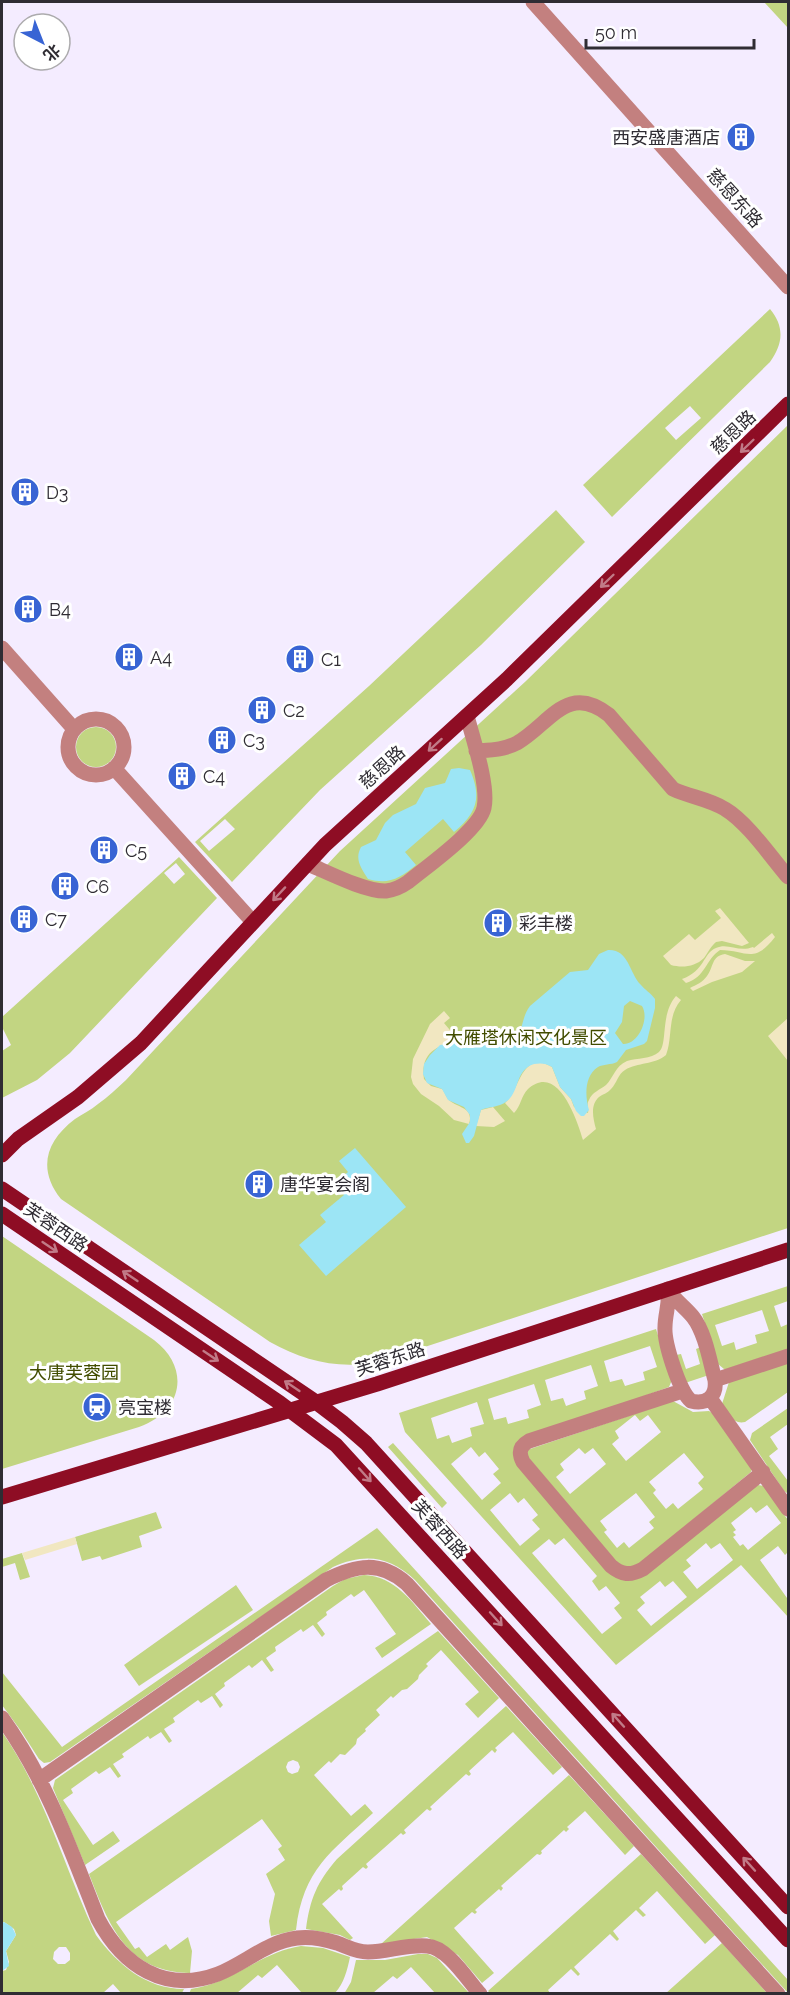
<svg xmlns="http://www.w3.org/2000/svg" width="790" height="1995" viewBox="0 0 790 1995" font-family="Raleway,'Noto Sans SC',sans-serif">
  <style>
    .green { fill: #c2d582; fill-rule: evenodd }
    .sand { fill: #f1e7c1 }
    .water { fill: #9ce5f5; fill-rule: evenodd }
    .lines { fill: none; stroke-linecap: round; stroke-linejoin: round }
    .minor { stroke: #c3807f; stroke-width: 15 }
    .major { stroke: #8e0d24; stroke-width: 15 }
    .oneway { stroke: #c17a87 }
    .labels { text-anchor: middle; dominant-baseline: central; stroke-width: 6; stroke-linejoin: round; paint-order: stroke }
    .poi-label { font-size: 18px; fill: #2f2c33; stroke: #fff; text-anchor: start }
    .street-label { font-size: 18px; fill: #2f2c33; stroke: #fff }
    .park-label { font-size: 18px; fill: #424d00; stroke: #fff }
  </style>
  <rect width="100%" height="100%" fill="#f4ecff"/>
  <!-- green -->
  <path class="green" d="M764 2H788V28Z
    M770 309C785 327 783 344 770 362L612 517 583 485ZM690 406 701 418 676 440 665 428Z
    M788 425V1228L385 1360C344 1371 306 1362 270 1342L61 1199C37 1169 46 1141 75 1119 82 1114 91 1110 98 1104 108 1097 117 1088 126 1080L340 851 526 681Z
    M556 510 585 542 481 645 320 790 232 882 195 842 369 686ZM225 819 235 829 209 851 200 841Z
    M76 747a20 20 0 1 1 40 0a20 20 0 1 1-40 0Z
    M179 857 217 898 70 1053 37 1080 2 1098V1051L11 1045 2 1027V1017ZM176 863 185 874 174 884 164 873Z
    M2 1236 154 1340C191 1368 183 1412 139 1427L2 1469Z
    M788 1286V1301L774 1306 781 1327 788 1324V1349L727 1369H724L718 1364 702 1314ZM762 1310 769 1331 755 1335 757 1343 736 1350 734 1342 722 1346 715 1325Z
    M656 1329 672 1380 669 1387 516 1443 617 1578 758 1485 764 1486 788 1520V1552L785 1555 778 1546 760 1560 787 1598 788 1597V1617L741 1565 616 1665 405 1432 399 1413ZM650 1346 657 1367 643 1372 645 1380 625 1386 622 1379 610 1382 604 1361ZM591 1365 598 1386 584 1391 586 1399 566 1406 563 1398 551 1401 545 1380ZM534 1384 541 1405 527 1410 529 1418 508 1424 506 1417 494 1420 488 1399ZM477 1402 484 1424 470 1428 472 1436 452 1443 449 1435 437 1439 431 1418ZM471 1447 479 1457 485 1452 499 1469 493 1474 501 1483 482 1500 451 1464ZM510 1493 518 1503 524 1498 538 1515 532 1520 540 1529 520 1546 490 1510ZM767 1505 781 1523 748 1550 743 1544 740 1546 733 1537 736 1535 733 1532 736 1530 731 1523 751 1507 756 1513ZM564 1538 597 1576 592 1581 599 1591 606 1586 620 1603 614 1608 622 1618 602 1634 532 1553 549 1539 555 1545ZM706 1543 711 1549 720 1543 733 1560 697 1589 683 1572 691 1566 686 1560ZM660 1581 665 1587 673 1581 687 1597 651 1626 637 1610 645 1603 640 1597Z
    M701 1347 709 1375 685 1383 676 1355 681 1354 686 1369 700 1364 696 1349Z
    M788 1363V1392L745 1422C733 1425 728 1413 722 1404L729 1382Z
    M673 1401 693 1412 709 1411 712 1413 752 1469 751 1472 638 1565 631 1568 619 1565 527 1456V1450ZM635 1415 640 1421 648 1415 661 1432 626 1461 612 1444 619 1438 615 1431ZM579 1448 585 1454 593 1448 606 1464 570 1494 556 1477 564 1470 560 1464ZM684 1453 704 1477 698 1483 703 1489 678 1509 673 1503 666 1509 653 1493 656 1490 649 1482ZM636 1493 655 1517 649 1522 654 1528 629 1548 624 1542 617 1548 604 1532 607 1530 600 1521Z
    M788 1408V1424L770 1437 778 1449 769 1456 788 1481 787 1493 784 1491 750 1440 752 1433Z
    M393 1443 447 1503 442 1508 388 1447Z
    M156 1512 162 1528 139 1536 142 1547 102 1560 100 1556 82 1561 75 1537Z
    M377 1528 788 1980V1993L415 1580C389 1556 365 1553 333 1567L50 1762 44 1763 39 1759 21 1731 2 1705V1672L62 1747Z
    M22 1553 30 1577 20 1580 15 1563 2 1567V1559Z
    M364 1575C395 1576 412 1602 431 1624L382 1658 375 1648 396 1634 364 1590 354 1597 351 1594 326 1612 327 1615 317 1623 325 1634 322 1637 313 1625 303 1632 301 1629 275 1647 276 1651 266 1658 274 1670 271 1672 262 1660 252 1668 249 1665 224 1683 225 1686 215 1694 223 1705 220 1708 212 1696 201 1703 198 1700 173 1718 175 1722 164 1729 172 1741 169 1743 161 1732 150 1739 148 1736 122 1754 124 1757 113 1764 121 1776 118 1778 110 1767 99 1774 96 1771 71 1789 73 1793 63 1800 93 1845 113 1831 120 1841 85 1865 53 1788 55 1780 333 1586 345 1579Z
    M236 1585 253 1610 139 1686 124 1665Z
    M438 1631 499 1698 478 1718 465 1704 479 1692 441 1650 426 1664 428 1666 419 1675 418 1679 407 1689 402 1690 393 1698 391 1696 376 1710 380 1715 365 1729 366 1731 357 1739 356 1744 345 1755 340 1754 331 1763 329 1761 314 1775 351 1816 365 1804 373 1813C331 1852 303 1869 296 1930L271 1936 269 1921 275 1894 266 1874 285 1860 278 1849 282 1846 262 1819 116 1922 135 1949 139 1947 147 1957 166 1944 170 1950 188 1937 192 1951 190 1973C126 1972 109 1925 89 1874ZM293 1760 298 1762 300 1767 298 1772 292 1774 288 1772 286 1767 288 1762Z
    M506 1706 562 1767 553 1775 513 1732 495 1748 497 1750 495 1753 492 1750 469 1771 471 1774 469 1776 466 1774 430 1807 432 1809 430 1811 427 1809 404 1830 406 1833 403 1835 401 1833 366 1864 368 1867 366 1869 363 1867 342 1886 343 1889 341 1891 339 1889 322 1904 353 1938 350 1940 340 1935 306 1929C310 1899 317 1882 337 1859Z
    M2 1732C45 1793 64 1868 96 1935 117 1964 146 1989 184 1989L182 1993H121L113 1984 103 1993H2V1971L6 1970 9 1962 6 1951 16 1935 14 1929 4 1922 2 1923ZM59 1947H66L70 1953V1960L65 1964H58L53 1959 54 1952Z
    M569 1775 634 1846 625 1855 585 1811 567 1827 569 1829 566 1832 564 1830 541 1851 542 1853 540 1855 537 1854 501 1886 503 1888 501 1891 499 1889 475 1910 477 1912 475 1914 472 1912 454 1928 494 1973 482 1983 458 1955 427 1937 381 1944Z
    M641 1854 715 1935 705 1944 657 1891 639 1908 646 1915 643 1917 636 1910 613 1931 619 1939 617 1941 610 1934 574 1967 580 1974 578 1976 571 1969 548 1990 550 1993 491 1994 488 1991Z
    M722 1943 767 1993 665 1994Z
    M301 1946 323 1948 350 1957C347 1971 344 1983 335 1993H300L301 1992 277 1965 262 1978 258 1975 237 1993 189 1994 191 1989C232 1983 261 1952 301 1946Z
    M418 1954H428L437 1958 469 1993H435L411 1967 397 1979 393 1976 373 1993 344 1994 351 1982 356 1960H385Z"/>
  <!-- sand -->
  <path class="sand" d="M720 908 749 943 742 946 722 941 716 942C710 947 708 953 704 958 695 967 682 968 671 965L663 956 689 934 695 940 721 918 715 911Z
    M772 933 775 937C753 965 747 950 720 950 705 960 706 977 686 983L682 979C705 971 703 953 716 948 728 942 738 953 753 947L754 948Z
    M725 954 745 961H755L742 972 712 982 693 991 690 988C696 985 703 982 707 976 714 967 711 956 725 954Z
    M676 996 681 1000C667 1016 673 1037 666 1055 654 1065 638 1062 625 1070 618 1074 617 1083 611 1089 608 1093 603 1094 599 1097 590 1105 593 1118 596 1129L583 1140C577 1120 558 1062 528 1089 521 1096 521 1106 514 1113L505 1103C520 1091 521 1049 552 1067L560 1087 571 1099 574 1107 588 1113C589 1108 586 1105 589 1100 592 1092 600 1090 606 1085 614 1077 615 1066 627 1061 637 1058 651 1059 659 1052 668 1044 660 1014 676 996Z
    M444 1011 450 1018 444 1023 460 1042C437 1044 420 1053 424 1079L431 1086 442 1089C445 1092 446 1098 450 1101 459 1108 474 1108 469 1124L454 1120 439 1106 421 1094 413 1084 411 1077 413 1059 430 1024Z
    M788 1018V1061L768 1036Z
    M493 1107 505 1121 494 1127 476 1126 481 1110Z
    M75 1537 77 1544 25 1560 22 1553Z"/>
  <!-- water -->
  <path class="water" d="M459 768 470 770C482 798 477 813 454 832L443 819 405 852 416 865C400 878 389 885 368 879 362 869 354 860 361 847L376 840 385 823 393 815 416 804 425 788 445 783 451 769Z
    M608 950C629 949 629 973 641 985 645 990 651 993 655 999V1008L647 1041 644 1044 626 1050 617 1062C611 1065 603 1064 598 1067 584 1076 585 1097 589 1110L584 1116H581L576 1111 571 1099 560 1087 552 1067C546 1063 540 1063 534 1064 515 1070 520 1091 507 1101 499 1108 489 1106 481 1110L474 1136 469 1143H466L462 1134 470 1122V1115L464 1107 448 1100 442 1089 427 1083 423 1074 424 1064 430 1055 440 1045 484 1038 494 1040 504 1047 510 1046C525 1032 520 1019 530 1006L570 972 588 970 599 954ZM630 1001 642 1006C650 1019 638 1045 623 1044L615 1033 622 1022 624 1006Z
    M355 1148 406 1207 326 1276 299 1245 326 1222 320 1215 344 1195 335 1183 348 1172 339 1161Z
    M4 1922 12 1927 16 1935 6 1951 9 1966 2 1971V1923Z"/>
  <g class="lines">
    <!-- minor -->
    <path class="minor" d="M533 2 788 287
      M2 648 74 729
      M68 747a28 28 0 1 1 56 0a28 28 0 1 1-56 0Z
      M476 751C490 750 504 750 517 743 550 724 567 682 609 715L673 789C690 797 709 799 725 809 747 822 771 857 788 877
      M114 768 253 922
      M308 864C327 872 366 892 386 891 394 890 401 887 408 882 426 867 479 830 484 808 489 786 473 739 467 716
      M668 1289C670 1303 665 1314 665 1327 664 1342 679 1391 691 1401 707 1405 717 1396 715 1380L788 1356
      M668 1289C675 1301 685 1307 693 1317 705 1332 710 1362 715 1380
      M682 1391 529 1441C520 1446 518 1452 523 1462L611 1566C622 1575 630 1576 643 1569L763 1472
      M710 1398 788 1509
      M2 1718C46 1779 71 1850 98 1919 123 1966 165 1994 218 1974 246 1963 266 1942 297 1938 310 1936 324 1939 337 1943 348 1947 356 1952 368 1952 387 1952 407 1944 427 1946 447 1947 467 1979 480 1994
      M39 1780 326 1580C356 1565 380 1560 407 1584L778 1994"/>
    <!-- major -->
    <path class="major" d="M2 1155 18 1139 78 1097 141 1043 325 845 507 679 788 404
      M2 1189 313 1400 342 1422 366 1443 788 1907
      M2 1214 280 1403 336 1445 788 1940
      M2 1497 377 1384 788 1250"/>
  </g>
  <!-- one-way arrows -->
  <defs><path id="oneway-shaft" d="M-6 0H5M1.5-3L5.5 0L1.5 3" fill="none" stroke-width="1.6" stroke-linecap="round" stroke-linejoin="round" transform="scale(1.5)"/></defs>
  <g class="oneway">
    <use href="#oneway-shaft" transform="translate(747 446) rotate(136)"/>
    <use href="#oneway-shaft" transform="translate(607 581) rotate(136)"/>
    <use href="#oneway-shaft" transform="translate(435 745) rotate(138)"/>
    <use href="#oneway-shaft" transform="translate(279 894) rotate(133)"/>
    <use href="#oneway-shaft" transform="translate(50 1247) rotate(34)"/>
    <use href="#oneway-shaft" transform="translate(130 1276) rotate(-146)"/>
    <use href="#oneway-shaft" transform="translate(211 1356) rotate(34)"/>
    <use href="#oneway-shaft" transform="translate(292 1386) rotate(-146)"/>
    <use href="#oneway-shaft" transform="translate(365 1475) rotate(48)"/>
    <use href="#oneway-shaft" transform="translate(496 1619) rotate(48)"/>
    <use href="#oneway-shaft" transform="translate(618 1720) rotate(-132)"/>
    <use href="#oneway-shaft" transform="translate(749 1864) rotate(-132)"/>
  </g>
  <!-- icons -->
  <defs>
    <g id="building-disc" transform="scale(1.5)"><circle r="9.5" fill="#3864d4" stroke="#fff"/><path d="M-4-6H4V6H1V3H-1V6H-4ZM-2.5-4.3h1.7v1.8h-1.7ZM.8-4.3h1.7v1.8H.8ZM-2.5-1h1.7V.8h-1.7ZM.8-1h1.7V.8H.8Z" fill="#fff"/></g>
    <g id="station-disc" transform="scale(1.5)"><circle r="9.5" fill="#3864d4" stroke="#fff"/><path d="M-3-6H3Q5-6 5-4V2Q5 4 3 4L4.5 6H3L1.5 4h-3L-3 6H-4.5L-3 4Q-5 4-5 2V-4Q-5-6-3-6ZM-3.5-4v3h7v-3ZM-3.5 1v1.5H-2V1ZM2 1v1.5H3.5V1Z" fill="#fff"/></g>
  </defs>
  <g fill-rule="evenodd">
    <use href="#building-disc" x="741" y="137"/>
    <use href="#building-disc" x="25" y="492"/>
    <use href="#building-disc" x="28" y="609"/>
    <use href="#building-disc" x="129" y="657"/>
    <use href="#building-disc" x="300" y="659"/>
    <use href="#building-disc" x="262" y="710"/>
    <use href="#building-disc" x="222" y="740"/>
    <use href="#building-disc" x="182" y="776"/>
    <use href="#building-disc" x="104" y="850"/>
    <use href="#building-disc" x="65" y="886"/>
    <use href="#building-disc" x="24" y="919"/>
    <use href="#building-disc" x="498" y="923"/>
    <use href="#building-disc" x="259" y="1184"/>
    <use href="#station-disc" x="97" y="1407"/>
  </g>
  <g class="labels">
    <!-- poi labels -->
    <g class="poi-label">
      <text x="720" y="137" text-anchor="end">西安盛唐酒店</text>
      <text x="46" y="492">D3</text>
      <text x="49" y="609">B4</text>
      <text x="150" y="657">A4</text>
      <text x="321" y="659">C1</text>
      <text x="283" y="710">C2</text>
      <text x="243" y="740">C3</text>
      <text x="203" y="776">C4</text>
      <text x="125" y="850">C5</text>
      <text x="86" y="886">C6</text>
      <text x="45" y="919">C7</text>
      <text x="519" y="923">彩丰楼</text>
      <text x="280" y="1184">唐华宴会阁</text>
      <text x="118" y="1407">亮宝楼</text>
    </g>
    <!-- street labels -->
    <g class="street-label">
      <text transform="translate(735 198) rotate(48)">慈恩东路</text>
      <text transform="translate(733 432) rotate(-44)">慈恩路</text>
      <text transform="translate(382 767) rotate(-42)">慈恩路</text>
      <text transform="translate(56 1227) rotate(34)">芙蓉西路</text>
      <text transform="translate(390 1359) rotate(-18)">芙蓉东路</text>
      <text transform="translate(440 1529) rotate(48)">芙蓉西路</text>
    </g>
    <!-- park labels -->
    <g class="park-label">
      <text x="526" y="1037">大雁塔休闲文化景区</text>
      <text x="74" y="1372">大唐芙蓉园</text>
    </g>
  </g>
  <!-- border -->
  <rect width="790" height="1995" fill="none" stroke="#2f2c33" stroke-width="6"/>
  <!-- north arrow -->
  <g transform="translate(42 42) rotate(138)"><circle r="28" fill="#ffffff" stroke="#acabad" stroke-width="1.5"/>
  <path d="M0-4.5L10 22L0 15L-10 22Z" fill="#3864d4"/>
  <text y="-9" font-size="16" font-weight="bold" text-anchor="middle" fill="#2f2c33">北</text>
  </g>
  <!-- scale -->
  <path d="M586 39v9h168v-9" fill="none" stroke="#2f2c33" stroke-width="3"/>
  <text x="595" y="39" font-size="18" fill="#2f2c33" stroke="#ffffff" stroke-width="4.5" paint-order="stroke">50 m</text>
</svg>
